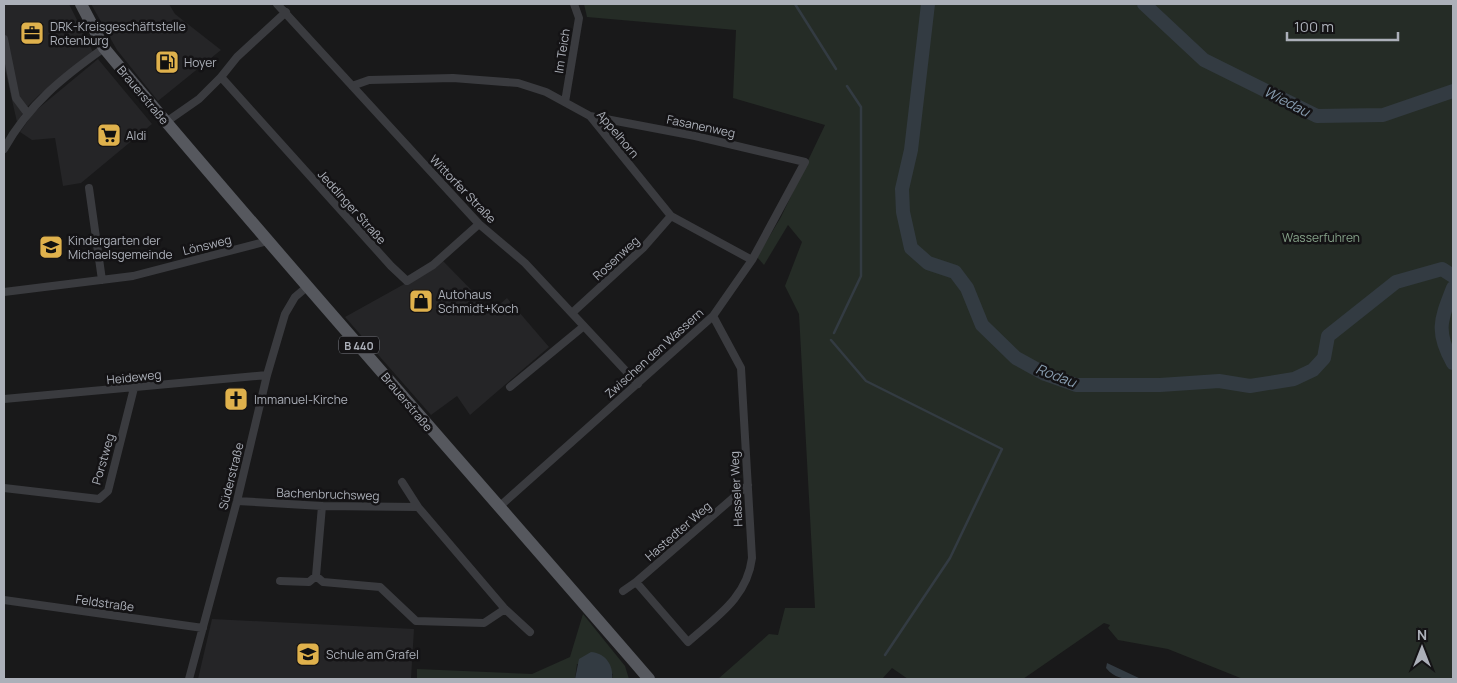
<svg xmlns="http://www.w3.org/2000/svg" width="1457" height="683" viewBox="0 0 1457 683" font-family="Manrope,sans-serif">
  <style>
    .built { fill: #252527 }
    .green { fill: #252c26 }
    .water { fill: #333b42 }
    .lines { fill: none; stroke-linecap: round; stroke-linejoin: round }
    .stream { stroke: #333b42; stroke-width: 2.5 }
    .river { stroke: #333b42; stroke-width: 14 }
    .street { stroke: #3a3b3f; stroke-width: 8 }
    .primary { stroke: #56585e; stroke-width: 12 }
    .labels { text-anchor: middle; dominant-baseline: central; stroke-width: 5; stroke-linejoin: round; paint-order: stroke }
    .shield { fill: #141315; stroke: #7e8188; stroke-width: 1 }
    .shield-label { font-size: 11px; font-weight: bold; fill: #acb0b9 }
    .poi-label { font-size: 12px; fill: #acb0b9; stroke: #141315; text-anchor: start }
    .street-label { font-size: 12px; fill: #acb0b9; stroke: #141315 }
    .park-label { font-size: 12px; fill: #85a188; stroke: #141315 }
    .water-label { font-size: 14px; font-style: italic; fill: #879caf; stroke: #141315 }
  </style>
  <rect width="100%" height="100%" fill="#19191a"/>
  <!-- built -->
  <path class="built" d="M4 4H69L93 52 38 96 27 107 17 122 4 65Z
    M91 4H169L175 14 221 50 158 101 117 50Z
    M98 59 152 124 81 183 63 186 55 138 32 140 20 132 34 112Z
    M442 260 492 311 507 298 549 347 470 415 457 396 431 415 345 317 408 282Z
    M212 619 414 629 411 679H198Z"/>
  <!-- green -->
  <path class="green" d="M584 4H1453V679H1243L1168 649 1118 640 1108 628 1110 625 1104 623 1023 679H908L892 668 882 679H718L769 634 778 635 785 608H815L799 314 785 286 802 242 788 225 764 265 757 257 781 217 825 125 733 98 736 30 587 17Z
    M583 614 625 666 629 679H612L613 674 577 664 575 679H417V669L532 674 570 657Z"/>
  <!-- water -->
  <path class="water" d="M591 652C605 653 614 665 612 679H575L579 659Z
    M1107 663 1141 679C1126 679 1116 680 1106 668Z"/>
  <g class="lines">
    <!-- stream -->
    <path class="stream" d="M795 4 836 69
      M834 333 861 276V107L847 86
      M831 340 866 381 1002 449 950 558 885 655"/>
    <!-- river -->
    <path class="river" d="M928 4 911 150 902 189 903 212 911 248 928 263 955 272 967 288 982 325 1016 358 1045 374 1076 385H1160L1219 381 1250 386 1294 379 1313 370 1324 358 1328 336 1396 282 1442 269 1453 276
      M1144 4 1204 60 1317 116 1383 115 1453 91
      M1453 288C1441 319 1435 331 1453 363"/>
    <!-- street -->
    <path class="street" d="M277 4 479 224 525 263 638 384
      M4 39 16 98 28 114
      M221 77 237 57 286 12
      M352 86 369 80 453 78 518 83 546 92 590 116 671 216 752 260
      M565 102 579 18 574 4
      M166 122 199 99 221 77 391 266 407 281 433 265 479 224
      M4 149C29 104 63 77 104 48
      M89 188 102 280
      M4 292 133 276 268 241
      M572 313 643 248 671 216
      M510 387 584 326
      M4 399 267 375
      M402 482 418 507
      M4 488 99 499 108 491 134 388
      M237 501 322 506 418 507 505 609 530 632
      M499 507 713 316 752 260 805 162 695 136 590 116
      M316 576 322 506
      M280 581 309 582 316 576 323 582 380 587 416 621 484 623 505 609
      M636 582 688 642C716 617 747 598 752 558L741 368 713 316
      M623 591 636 582 748 485
      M4 600 203 628
      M189 679 237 501 267 375 285 314 295 297 308 286"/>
    <!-- primary -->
    <path class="primary" d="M81 4 104 48 124 72C296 277 474 476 649 679"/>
  </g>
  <!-- icons -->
  <defs>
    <g id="office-square" transform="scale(1.25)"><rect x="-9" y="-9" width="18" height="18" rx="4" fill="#dfb14c" stroke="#141315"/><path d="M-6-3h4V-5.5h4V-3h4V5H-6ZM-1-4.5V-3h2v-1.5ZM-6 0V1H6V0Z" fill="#111"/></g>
    <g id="fuel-square" transform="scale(1.25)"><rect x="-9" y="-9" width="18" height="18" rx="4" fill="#dfb14c" stroke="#141315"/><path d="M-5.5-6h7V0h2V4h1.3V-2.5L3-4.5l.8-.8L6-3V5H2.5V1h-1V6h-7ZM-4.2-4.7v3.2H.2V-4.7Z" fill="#111"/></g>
    <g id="supermarket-square" transform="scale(1.25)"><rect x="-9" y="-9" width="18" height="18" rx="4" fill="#dfb14c" stroke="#141315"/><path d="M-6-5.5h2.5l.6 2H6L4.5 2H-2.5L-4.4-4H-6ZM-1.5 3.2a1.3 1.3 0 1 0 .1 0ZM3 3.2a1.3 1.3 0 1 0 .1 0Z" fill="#111"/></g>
    <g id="school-square" transform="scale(1.25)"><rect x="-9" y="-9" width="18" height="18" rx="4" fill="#dfb14c" stroke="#141315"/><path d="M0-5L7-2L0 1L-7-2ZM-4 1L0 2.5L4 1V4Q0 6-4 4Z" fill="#111"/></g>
    <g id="shop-square" transform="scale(1.25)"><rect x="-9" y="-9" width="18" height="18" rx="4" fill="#dfb14c" stroke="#141315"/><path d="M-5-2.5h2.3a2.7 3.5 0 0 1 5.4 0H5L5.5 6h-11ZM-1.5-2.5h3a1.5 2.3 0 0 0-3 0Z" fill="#111"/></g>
    <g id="church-square" transform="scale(1.25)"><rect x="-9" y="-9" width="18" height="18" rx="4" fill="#dfb14c" stroke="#141315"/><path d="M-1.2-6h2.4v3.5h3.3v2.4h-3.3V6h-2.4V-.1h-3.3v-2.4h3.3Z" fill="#111"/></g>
  </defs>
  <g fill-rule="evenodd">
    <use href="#office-square" x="32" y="33"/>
    <use href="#fuel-square" x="167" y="62"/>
    <use href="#supermarket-square" x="109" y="135"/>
    <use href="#school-square" x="51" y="247"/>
    <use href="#shop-square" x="421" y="301"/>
    <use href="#church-square" x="236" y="399"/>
    <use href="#school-square" x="308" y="654"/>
  </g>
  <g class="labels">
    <!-- shield labels -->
    <rect class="shield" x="339" y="336.5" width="40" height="17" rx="4"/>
    <g class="shield-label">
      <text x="359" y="345">B 440</text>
    </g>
    <!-- poi labels -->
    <g class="poi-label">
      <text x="50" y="26">DRK-Kreisgeschäftstelle<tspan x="50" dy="14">Rotenburg</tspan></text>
      <text x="184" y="62">Hoyer</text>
      <text x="126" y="135">Aldi</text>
      <text x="68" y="240">Kindergarten der<tspan x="68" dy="14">Michaelsgemeinde</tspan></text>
      <text x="438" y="294">Autohaus<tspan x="438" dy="14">Schmidt+Koch</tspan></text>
      <text x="254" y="399">Immanuel-Kirche</text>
      <text x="326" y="654">Schule am Grafel</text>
    </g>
    <!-- street labels -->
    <g class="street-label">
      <text transform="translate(562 51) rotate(-81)">Im Teich</text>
      <text transform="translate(143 95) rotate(50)">Brauerstraße</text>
      <text transform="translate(701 126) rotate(12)">Fasanenweg</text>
      <text transform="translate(618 134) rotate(50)">Appelhorn</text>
      <text transform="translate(463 189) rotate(46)">Wittorfer Straße</text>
      <text transform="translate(352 207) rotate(48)">Jeddinger Straße</text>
      <text transform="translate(207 245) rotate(-14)">Lönsweg</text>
      <text transform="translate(616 258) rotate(-43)">Rosenweg</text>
      <text transform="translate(654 353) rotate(-42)">Zwischen den Wassern</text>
      <text transform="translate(134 377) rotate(-6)">Heideweg</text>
      <text transform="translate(407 402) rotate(50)">Brauerstraße</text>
      <text transform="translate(103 459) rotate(-74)">Porstweg</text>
      <text transform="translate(231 476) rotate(-76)">Süderstraße</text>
      <text transform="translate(736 489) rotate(-93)">Hasseler Weg</text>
      <text transform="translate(328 494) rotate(2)">Bachenbruchsweg</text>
      <text transform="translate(678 531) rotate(-41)">Hastedter Weg</text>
      <text transform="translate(105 603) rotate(8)">Feldstraße</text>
    </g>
    <!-- park labels -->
    <g class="park-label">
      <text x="1321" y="237">Wasserfuhren</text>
    </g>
    <!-- water labels -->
    <g class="water-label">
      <text transform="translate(1287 101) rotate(27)">Wiedau</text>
      <text transform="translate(1056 375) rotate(21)">Rodau</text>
    </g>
  </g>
  <!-- border -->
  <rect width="1457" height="683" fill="none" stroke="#acb0b9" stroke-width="10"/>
  <!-- north arrow -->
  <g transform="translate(1422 648)" stroke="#141315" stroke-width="4" paint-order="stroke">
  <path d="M0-4L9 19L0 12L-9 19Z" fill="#acb0b9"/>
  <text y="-8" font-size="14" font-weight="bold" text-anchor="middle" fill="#acb0b9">N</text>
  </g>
  <!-- scale -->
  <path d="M1287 32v8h111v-8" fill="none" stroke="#acb0b9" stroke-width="2.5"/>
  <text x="1294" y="32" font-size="15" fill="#acb0b9" stroke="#141315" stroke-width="4" paint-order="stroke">100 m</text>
</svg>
